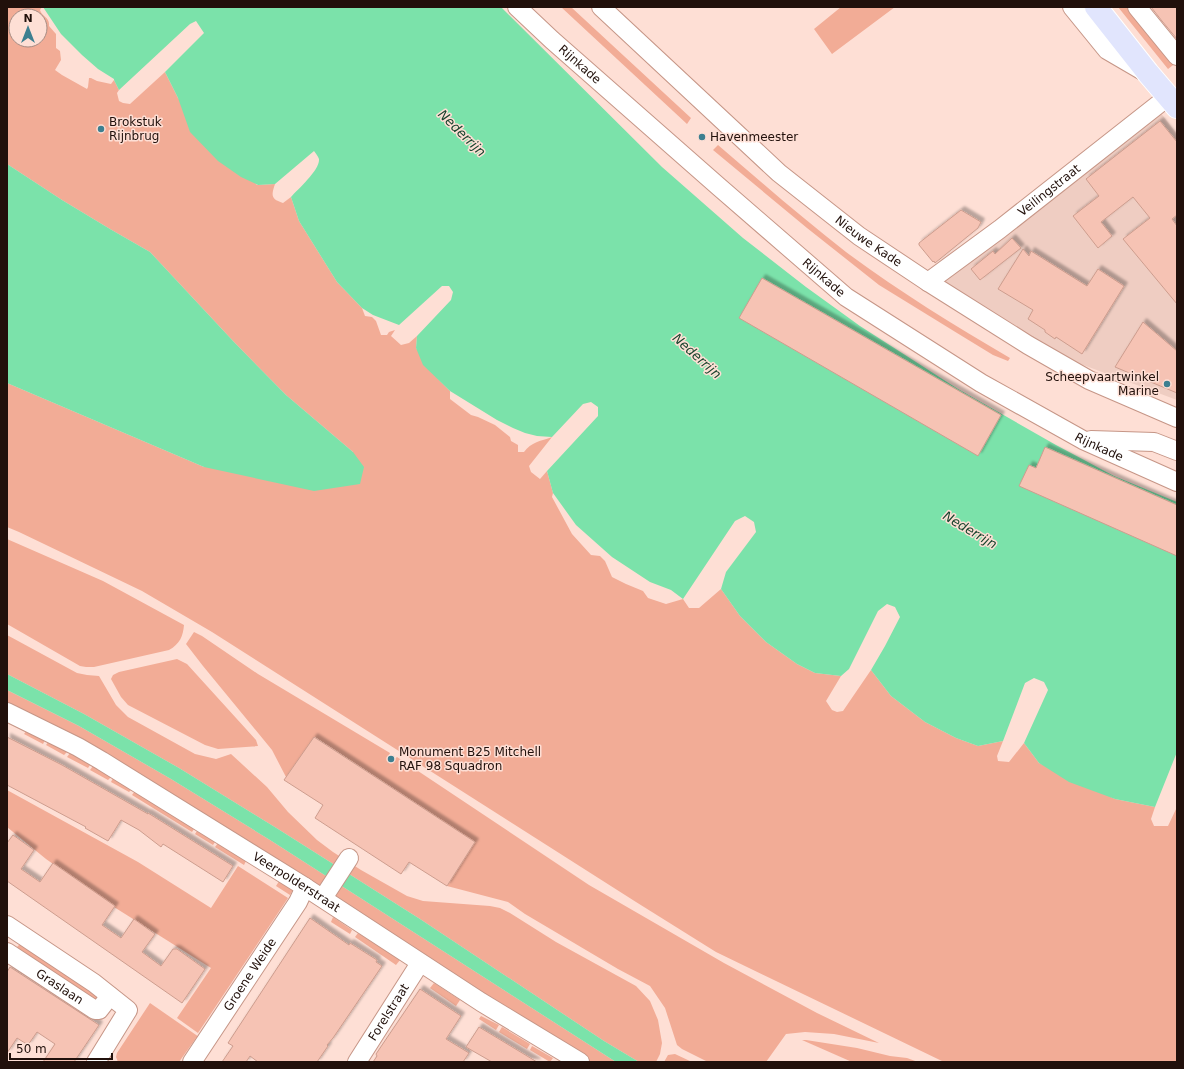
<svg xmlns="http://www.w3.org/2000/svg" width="1184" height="1069" viewBox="0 0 1184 1069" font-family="'DejaVu Sans',sans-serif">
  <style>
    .built { fill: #efcdc2 }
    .green { fill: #f2ac96; fill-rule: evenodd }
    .water { fill: #7be2aa }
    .building { fill: #f6c3b4; stroke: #cd9d8e; filter: url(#shadow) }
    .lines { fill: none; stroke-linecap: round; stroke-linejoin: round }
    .minor-casing { stroke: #c69687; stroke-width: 20 }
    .major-casing { stroke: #fff; stroke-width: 24 }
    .minor { stroke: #fff; stroke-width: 18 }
    .major { stroke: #e1e5fd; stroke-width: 22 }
    .poi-dot { fill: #3d7f90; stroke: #fedfd5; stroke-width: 1.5 }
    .labels { text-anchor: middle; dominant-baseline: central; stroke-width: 3; stroke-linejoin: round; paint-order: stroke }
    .street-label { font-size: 12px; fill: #21100b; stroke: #fedfd5 }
    .poi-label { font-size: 12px; fill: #21100b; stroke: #fedfd5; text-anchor: start }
    .water-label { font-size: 13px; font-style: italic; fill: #19442e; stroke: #fedfd5 }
  </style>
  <defs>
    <filter id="shadow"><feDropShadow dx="3.5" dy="-3.5" stdDeviation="1" flood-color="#0004"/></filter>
  </defs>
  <rect width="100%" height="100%" fill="#fedfd5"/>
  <!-- built -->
  <path class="built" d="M1160 112 1177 134V400L1019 341 938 284Z"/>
  <!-- green -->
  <path class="green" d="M7 7H42L40 10C42 17 50 17 49 26L56 34V48L60 51 61 60 55 70 62 75 87 89 88 87 89 78H91L97 81 111 84 114 80 119 90 117 93 119 101 123 103 130 104 165 72 178 98 257 185 275 184C271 196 271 199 283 203L291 197 299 221 337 282 362 308 365 316 372 317 376 321 381 335H387L389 332 395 330 391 336 401 345 409 343 417 336 416 348 439 380 450 391V399L471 415 478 417 495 425 510 437 511 441 518 445V452H524C531 442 541 441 552 437L529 466 531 472 540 479 547 471 553 493 552 497 572 534 591 555 600 556 605 561 612 577 626 584 643 591 648 598 666 604 683 599 689 608H699L721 589 740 616 766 642 797 664 815 673 841 676 826 701 832 710 837 712 843 711 871 670 891 696 925 722 956 738 978 746 1003 741 997 756 998 761 1009 762 1024 743 1039 763 1115 799 1155 807 1151 819 1154 826H1168L1177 807V1062H944L716 952 636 902 212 632 142 591 19 532 7 527V383L204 467 353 452 286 395 234 342 150 252 110 229 62 200 7 164ZM16 16H40V40H16Z
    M561 7H571L691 118 687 124Z
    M841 7H895L832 54 814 29Z
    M1118 7H1127L1165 54 1177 62 1168 69Z
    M718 145C760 181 802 218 846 252 898 291 954 325 1010 358L1008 361 993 355 957 333 879 285 807 228 713 150Z
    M7 539 103 581 184 625C183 636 180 644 169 650L94 667H86L80 666 7 624Z
    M194 632 202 636 258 674 390 753 388 758 392 761 397 757 589 885 724 963 817 1013 879 1043 834 1034 805 1032 786 1034 766 1062H708L682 1049 677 1045 665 1008 650 986 618 969 525 914 508 902 447 886 475 842 315 737 286 777 272 750 203 666 186 644Z
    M7 635 77 673 87 675 99 676 116 705 128 717 195 754 216 759 231 754 267 787 288 812 317 840 333 852 361 870 407 896 423 901 490 906 500 908 510 913 556 942 636 986 650 1001 658 1020 662 1043 660 1054 656 1062H639L604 1041 420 919 278 829 179 768 84 714 7 674Z
    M177 659 187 664 256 740 258 746 218 749 205 745 128 705 121 697 111 679 113 675 119 672Z
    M7 690 79 726 171 779 270 840 616 1062H588L7 704Z
    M27 730 45 740 43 744 24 734Z
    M49 741 67 752 64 755 46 745Z
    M70 753 90 765 88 768 67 757Z
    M93 766 111 777 108 780 90 770Z
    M113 778 132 789 129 792 111 782Z
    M7 790 138 862 211 908 238 866 288 898 198 1033 177 1018 211 968 114 907 46 859 7 827Z
    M135 791 194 829 192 832 132 795Z
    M197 831 215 842 213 845 195 834Z
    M218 843 246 861 244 865 215 847Z
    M281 878 294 888 290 895 276 886Z
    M333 917 352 930 350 934 331 922Z
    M358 933 400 960 396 965 355 937Z
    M23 944 104 997 98 1007 16 948 19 945Z
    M434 983 460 1000 456 1006 430 988Z
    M150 1003 199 1037 196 1038 179 1062H118L116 1057 117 1053Z
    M481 1016 499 1025 496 1030 479 1019Z
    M502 1027 530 1044 527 1049 499 1032Z
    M802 1040H806L857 1048 890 1056 907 1058 918 1062H852Z
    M532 1046 553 1058 550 1062 530 1050Z
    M675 1054 692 1062H664L668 1055Z"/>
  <!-- water -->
  <path class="water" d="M43 7H501L662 167 743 238 806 287 860 326 958 389 1056 445 1114 476 1177 502V752L1155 807 1115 799 1069 782 1039 763 1024 743 1048 690 1044 682 1034 678 1025 683 1003 741 978 746 956 738 925 722 891 696 871 670 885 646 900 617 895 607 887 604 878 611 849 669 841 676 815 673 797 664 766 642 740 616 721 589 726 572 756 532 754 522 745 516 735 521 683 599 671 590 650 582 612 557 576 525 553 493 547 471 598 416V407L591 402 583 404 552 437 537 436 525 433 513 428 497 420 450 391 423 365 416 348 417 336 451 300 453 292 449 286H442L399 325 373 315 362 308 337 282 299 221 291 197C298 189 320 170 319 159 318 156 316 154 314 151L275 184 258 185 241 177 218 161 190 132 178 98 165 72 204 33 196 21 190 24 119 90 114 80V79L98 69 82 55 61 34Z
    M7 164 62 200 110 229 150 252 234 342 286 395 353 452 364 467 360 484 314 491 204 467 7 383Z
    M7 674 84 714 179 768 278 829 420 919 604 1041 639 1062H616L270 840 171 779 79 726 7 690Z"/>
  <!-- building -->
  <path class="building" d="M1151 7H1177V39L1162 21Z
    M1160 121 1177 142V215L1172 219 1177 226V304L1123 239 1150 218 1133 197 1101 222 1112 236 1098 248 1073 216 1099 196 1086 179Z
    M961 210 981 222 978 228 935 263 934 261 933 262 919 245V243Z
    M1012 238 1021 248 980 280 971 269 993 251 995 254Z
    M1023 249 1029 256 1031 251 1087 286 1098 269 1124 286 1082 354 1056 337 1055 339 1045 332V330L1028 319 1033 310 998 289Z
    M762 278 1001 415 978 456 739 318Z
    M1143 322 1177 351V393L1115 367Z
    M1045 447 1177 505V556L1019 486 1029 465 1036 468Z
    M7 737 62 765 148 814V813L233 866 223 882 163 844 161 847 139 830 121 820 108 841 85 828 86 827 7 785Z
    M314 737 475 842 447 886 409 862 401 874 315 818 323 805 284 780Z
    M13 835 34 850 21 869 40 882 53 863 115 906 102 925 121 938 134 919 155 934 142 952 161 966 173 949H177L205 969 182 1003 7 881V843Z
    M310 918 349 945 350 943 377 960 376 962 382 966 333 1038 327 1045 328 1046 317 1062H258L250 1056 246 1062H222L233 1046 228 1043Z
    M10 967 99 1025 74 1062H43L55 1044 37 1032 28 1045 17 1038 7 1053V972Z
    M420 989 461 1016 446 1039 469 1053 463 1062H373L377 1056 376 1054Z
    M479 1027 499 1039 537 1062H492L466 1047Z"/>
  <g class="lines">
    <!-- minor casing -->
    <g class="minor-casing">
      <g id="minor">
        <path id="s1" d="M517 7 552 40 718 186 846 297 981 383 1083 440 1177 482"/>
        <path id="s2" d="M601 7 779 173 859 236 928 282 1028 345 1089 380 1177 418"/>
        <path d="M1072 7 1107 50 1143 71"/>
        <path d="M1137 7 1177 56"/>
        <path id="s3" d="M928 282 1000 229 1169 96"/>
        <path d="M1091 440 1154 442 1177 451"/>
        <path id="s4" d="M7 712 78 747 102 761 305 887 481 1002 580 1062"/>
        <path d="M323 898 349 858"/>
        <path d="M7 925 94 983 128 1010 96 1062"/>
        <path id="s5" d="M7 952 95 1010H99L110 996"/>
        <path id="s6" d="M192 1062 298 902 305 887"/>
        <path id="s7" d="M357 1062 420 963"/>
      </g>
    </g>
    <!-- major casing -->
    <g class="major-casing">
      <path id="major" d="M1096 7 1148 73 1177 107"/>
    </g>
    <!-- minor -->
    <use href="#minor" class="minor"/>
    <!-- major -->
    <use href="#major" class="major"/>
  </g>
  <!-- markers -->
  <g class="poi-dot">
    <circle cx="101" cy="129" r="4"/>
    <circle cx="702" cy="137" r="4"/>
    <circle cx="1167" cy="384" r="4"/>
    <circle cx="391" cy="759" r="4"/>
  </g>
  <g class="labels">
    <!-- street labels -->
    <g class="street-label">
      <text stroke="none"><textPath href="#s1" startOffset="85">Rijnkade</textPath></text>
      <text stroke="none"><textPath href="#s3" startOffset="152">Veilingstraat</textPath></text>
      <text stroke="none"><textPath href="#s2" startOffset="356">Nieuwe Kade</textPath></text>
      <text stroke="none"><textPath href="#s1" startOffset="409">Rijnkade</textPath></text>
      <text stroke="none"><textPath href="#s1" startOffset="733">Rijnkade</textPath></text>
      <text stroke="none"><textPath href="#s4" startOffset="336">Veerpolderstraat</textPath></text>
      <text stroke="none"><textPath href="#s6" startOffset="105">Groene Weide</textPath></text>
      <text stroke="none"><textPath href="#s5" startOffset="63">Graslaan</textPath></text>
      <text stroke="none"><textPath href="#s7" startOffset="59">Forelstraat</textPath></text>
    </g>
    <!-- poi labels -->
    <g class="poi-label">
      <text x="109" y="122">Brokstuk<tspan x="109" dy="14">Rijnbrug</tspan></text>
      <text x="710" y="137">Havenmeester</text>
      <text x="1159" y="377" text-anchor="end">Scheepvaartwinkel<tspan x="1159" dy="14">Marine</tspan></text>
      <text x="399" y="752">Monument B25 Mitchell<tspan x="399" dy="14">RAF 98 Squadron</tspan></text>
    </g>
    <!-- water labels -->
    <g class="water-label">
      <text transform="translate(462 133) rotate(44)">Nederrijn</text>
      <text transform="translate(697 356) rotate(42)">Nederrijn</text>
      <text transform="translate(970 530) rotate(31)">Nederrijn</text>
    </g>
  </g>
  <!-- border -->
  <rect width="1184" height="1069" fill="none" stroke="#21100b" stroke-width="16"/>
  <!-- north arrow -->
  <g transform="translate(28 28)"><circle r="19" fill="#fedfd5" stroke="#a68c84"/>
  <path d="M0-3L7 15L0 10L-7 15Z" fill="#3d7f90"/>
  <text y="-6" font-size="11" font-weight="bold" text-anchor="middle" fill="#21100b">N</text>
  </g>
  <!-- scale -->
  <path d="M10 1053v6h102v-6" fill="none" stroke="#21100b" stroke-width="2"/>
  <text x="16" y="1053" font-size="12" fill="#21100b" stroke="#fedfd5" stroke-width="3" paint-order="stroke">50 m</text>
</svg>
